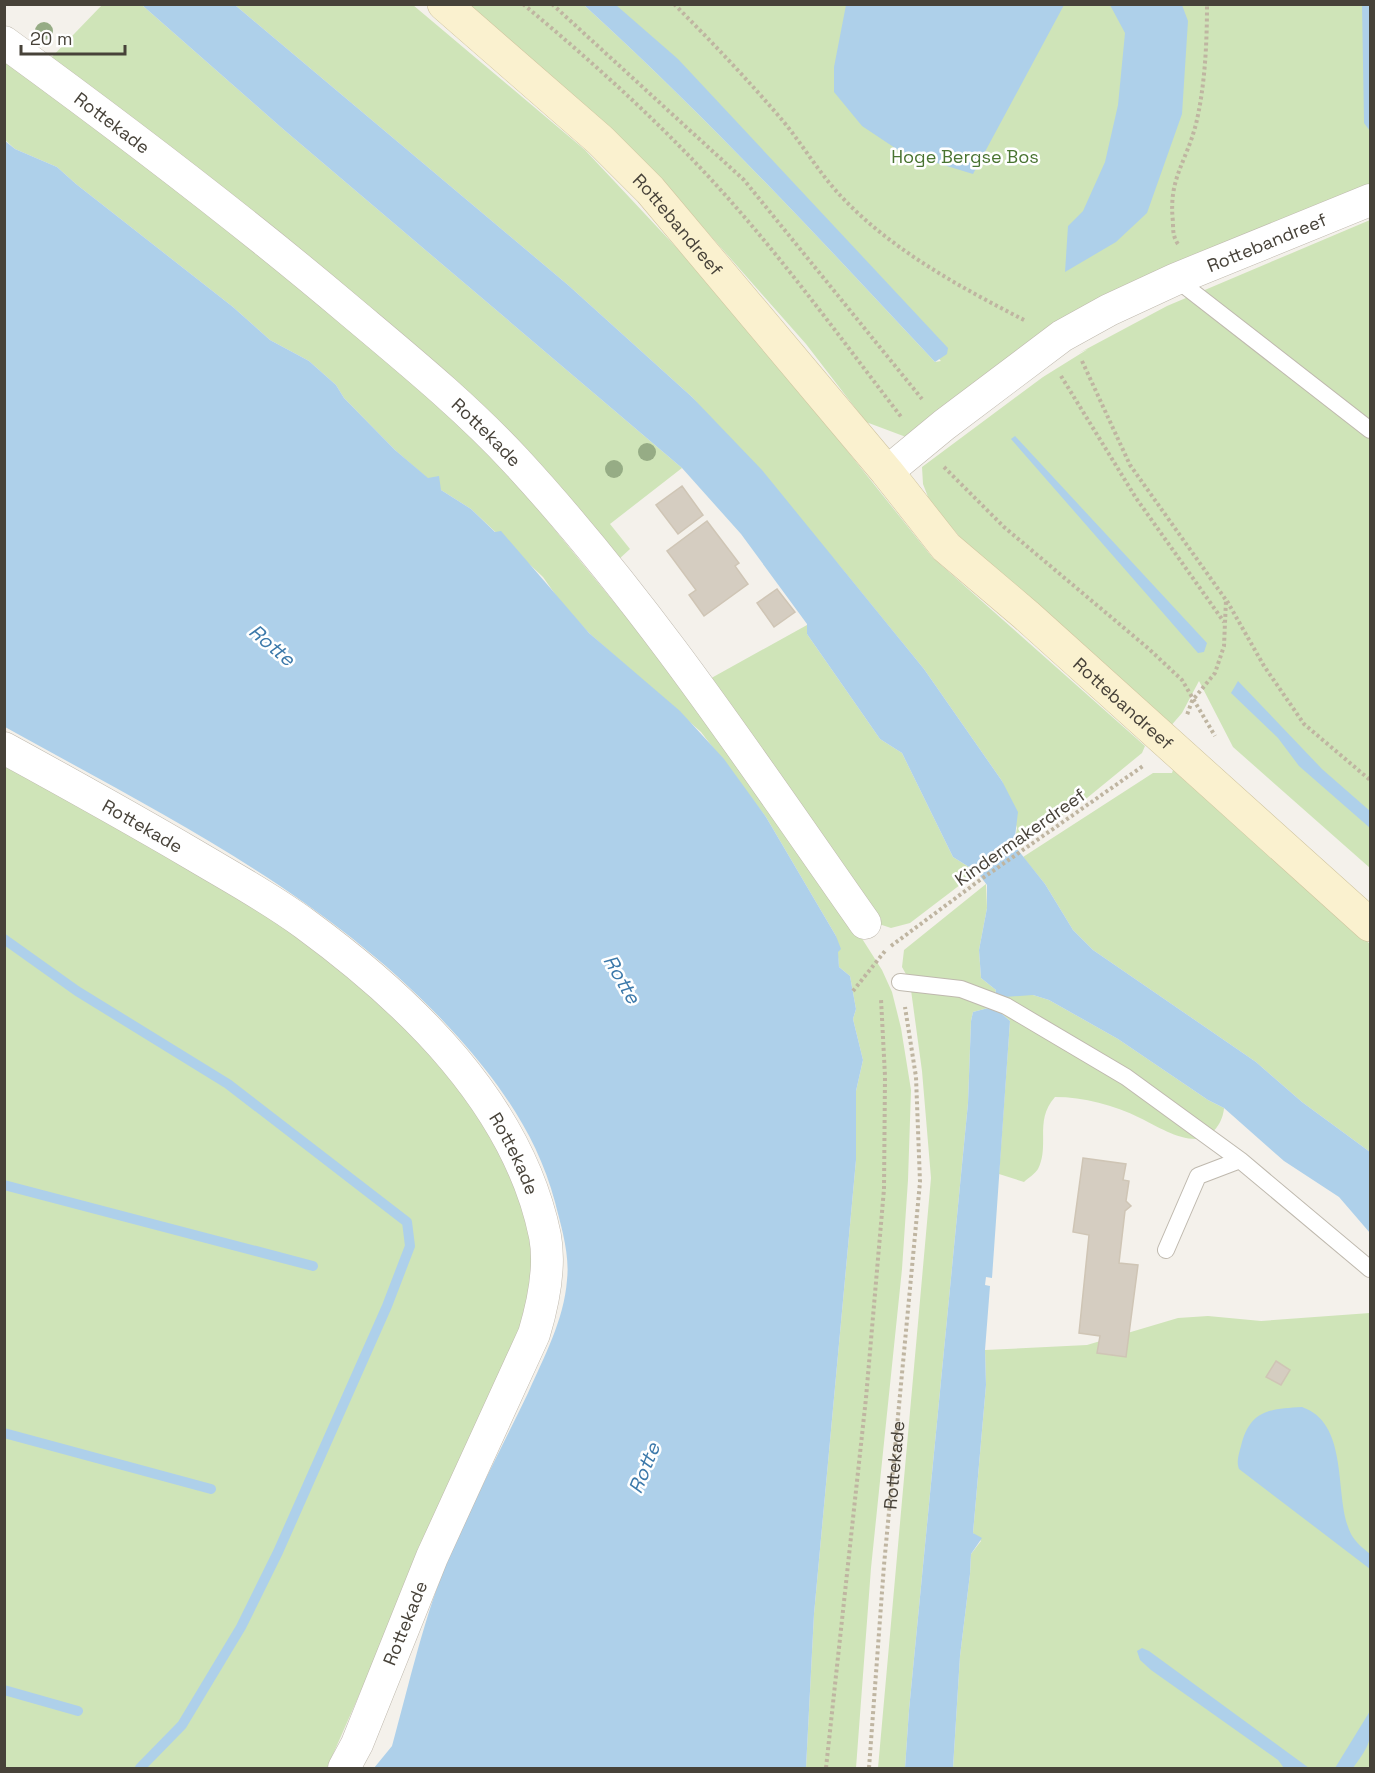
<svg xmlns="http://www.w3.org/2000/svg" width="1375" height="1773" viewBox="0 0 1375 1773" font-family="'Space Grotesk',sans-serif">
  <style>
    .green { fill: #cfe4b8 }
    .water { fill: #aed0ea }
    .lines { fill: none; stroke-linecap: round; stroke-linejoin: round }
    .stream { stroke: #aed0ea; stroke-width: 10 }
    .building { fill: #d5cdc1; stroke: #cfc5b5; stroke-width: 1.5 }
    .lane-casing { stroke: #bfb9ae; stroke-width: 18 }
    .street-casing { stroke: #bfb9ae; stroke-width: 33 }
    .secondary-casing { stroke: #cfc49f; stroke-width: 34 }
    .path { stroke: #bfb5a1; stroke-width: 4; stroke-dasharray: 3 3; stroke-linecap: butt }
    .lane { stroke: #fff; stroke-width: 16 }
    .street { stroke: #fff; stroke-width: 32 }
    .secondary { stroke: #faf1cf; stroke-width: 33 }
    .tree { fill: #96ac85 }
    .labels { text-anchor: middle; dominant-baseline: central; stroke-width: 5; stroke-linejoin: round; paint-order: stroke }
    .street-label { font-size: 18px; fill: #474239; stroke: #fff }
    .park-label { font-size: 18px; fill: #497431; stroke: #fff }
    .water-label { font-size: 20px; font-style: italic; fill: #3c79aa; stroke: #fff }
  </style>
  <rect width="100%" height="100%" fill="#f4f1eb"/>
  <!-- green -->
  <path class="green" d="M102 5H142L283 129 682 468 610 524 630 549 618 560 47 62Z
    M235 5H413L585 150 734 309 932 557 1145 746 1142 753 1076 807 1014 845 1017 828 1002 781 924 669 839 565 692 397 568 285Z
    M468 5H584C708 118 821 240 935 362L941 361 599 5H1370V186L906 437 866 422 806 344 701 225 609 128Z
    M5 53 115 132 469 425 636 629 812 860 882 970 892 992 901 1028 911 1090 908 1180 902 1269 871 1568 856 1768H806L814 1614 856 1160V1091L863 1060 853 1019 856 1009 850 976 839 967 836 936 766 817 701 732 589 633 562 604 543 577 471 509 441 490 395 450 344 398 336 385 309 361 270 340 233 307 76 184 57 167 15 149 5 140Z
    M1370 220V868L1233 747 1199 681 1182 713 1169 728 977 557 930 502 923 484 922 467 1043 377 1088 349 1079 353 1167 306Z
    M807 625V634L880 739 902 753 953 857 977 872 910 923 891 928 879 924 706 681Z
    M4 761C181 861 397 961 497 1148 511 1175 525 1202 530 1232 535 1259 530 1287 527 1313L327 1768H5Z
    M1173 770 1370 944V1152L1302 1102 1256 1062 1093 950 1073 930 1045 884 1023 857 1153 773H1172Z
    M986 884 987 908 979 950 981 978 996 990 995 993 967 985 907 976 902 967 904 950Z
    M911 990 949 992 992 1007 973 1012 971 1021 968 1103 909 1710 905 1768H878L931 1178 922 1071Z
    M1005 995H1033L1049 1000 1118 1039 1208 1100 1224 1108C1223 1122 1213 1138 1196 1139 1176 1139 1157 1126 1140 1118 1114 1105 1084 1097 1055 1097 1034 1120 1050 1145 1038 1169 1035 1174 1028 1178 1024 1182L999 1174 1010 1021 1001 1013Z
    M1370 1313V1768H953L960 1656 970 1574 971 1554 981 1541 973 1533 986 1385 985 1350 1087 1345 1178 1318 1208 1316 1261 1321Z"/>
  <!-- water -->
  <path class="water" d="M142 5H235L568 285 692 397 762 470 924 669 1002 781 1018 812 1014 845 1045 884 1073 930 1093 950 1256 1062 1302 1102 1370 1152V1233L1339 1197 1284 1161 1224 1108 1208 1100 1118 1039 1049 1000 1033 995 1004 997 1001 1013 1010 1021 992 1278 986 1277 985 1285 990 1286 985 1350 986 1385 973 1533 982 1538 971 1554 970 1574 960 1656 953 1768H905L909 1710 968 1103 971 1021 973 1012 992 1007 996 990 981 978 979 950 987 908V885L977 872 953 857 902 753 880 739 807 634V624L741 534 682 468 283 129Z
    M584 5H616L678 59 948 348 947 354 935 362C821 240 708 118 584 5Z
    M846 5V4L1064 5 973 174 901 152 862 126 834 92V67Z
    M1110 5H1182L1188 21 1182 114 1147 213 1116 242 1065 272 1068 226 1083 211 1105 162 1118 105 1125 33Z
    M1362 5H1370V131L1364 123Z
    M4 140 15 149 57 167 76 184 233 307 270 340 309 361 336 385 344 398 395 450 428 478 439 476 441 490 471 509 495 532 501 531 589 633 680 711 724 759 766 817 836 936 841 949 838 952 839 967 850 976 856 1009 853 1019 863 1060 856 1091V1160L814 1614 806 1768H374L392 1746C409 1685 425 1612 450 1555 474 1500 502 1447 528 1393 544 1357 564 1320 567 1280 570 1254 561 1226 555 1202 538 1138 501 1085 458 1037 334 898 165 816 5 727Z
    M1015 436 1207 643 1204 652 1198 653 1011 439Z
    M1238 681 1322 769 1370 811V828L1299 766 1278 738 1231 693Z
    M1302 1407C1351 1424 1333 1498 1351 1534 1356 1543 1363 1548 1370 1554V1569L1239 1469C1236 1461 1239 1454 1241 1446 1250 1410 1269 1409 1302 1407Z
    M1142 1648 1149 1651 1309 1768H1284L1278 1760 1151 1670 1140 1660 1137 1651Z
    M1370 1711C1371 1743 1371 1743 1353 1768H1335Z"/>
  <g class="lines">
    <!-- stream -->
    <path class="stream" d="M4 939 77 991 228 1084 407 1222 410 1246 387 1306 278 1552 241 1627 182 1725 140 1768
      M4 1185 313 1266
      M4 1433 211 1489
      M4 1690 78 1711"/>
  </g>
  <!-- building -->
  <path class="building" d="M682 486 703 515 678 534 656 505Z
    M707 521 739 563 735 566 748 584 704 616 689 595 696 590 667 551Z
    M777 589 795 612 774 627 757 603Z
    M1083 1158 1126 1164 1123 1180 1129 1181 1126 1201 1131 1206 1125 1211 1119 1263 1138 1265 1126 1357 1097 1353 1100 1336 1079 1333 1089 1235 1073 1232Z
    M1276 1361 1290 1370 1281 1385 1266 1377Z"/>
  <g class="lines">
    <!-- lane casing -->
    <g class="lane-casing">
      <path id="lane" d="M1176 279 1370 430
        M900 982 961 989 1006 1006 1126 1077 1240 1160
        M1166 1250 1198 1176 1240 1160 1370 1269"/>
    </g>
    <!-- street casing -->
    <g class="street-casing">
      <g id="street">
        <path id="s2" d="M4 42C122 128 238 216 349 310 406 358 465 406 516 461 647 603 754 765 865 923"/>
        <path id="s3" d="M887 472 944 425 1062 336 1109 310 1176 279 1370 200"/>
        <path id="s4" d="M4 748C68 783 131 818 194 855 231 877 270 898 305 924 410 1001 518 1104 545 1236 551 1268 543 1304 534 1334L432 1557 357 1744 344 1768"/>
      </g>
    </g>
    <!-- secondary casing -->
    <g class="secondary-casing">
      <g id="secondary">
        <path id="s5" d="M444 4 600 140 650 190 887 472 946 547 1026 615 1370 925"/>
      </g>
    </g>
    <!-- path -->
    <g class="path">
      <path d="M523 4C595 64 665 127 727 197 790 268 845 344 902 418"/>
      <path d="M552 4 744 180 922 399"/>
      <path d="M674 4C712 42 748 80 783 121 802 144 818 171 838 193 889 249 960 287 1026 321"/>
      <path d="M1178 244C1173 237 1173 230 1173 222 1168 179 1186 163 1196 124 1205 86 1207 43 1207 4"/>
      <path d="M1082 361 1130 465 1226 600 1224 646 1215 673 1192 701 1187 715"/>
      <path d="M1061 376 1136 498 1224 622"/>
      <path d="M944 467 1004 527 1149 649 1182 680 1215 736"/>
      <path d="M1227 601 1264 666 1304 724 1370 780"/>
      <path d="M891 946 980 880 1143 766"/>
      <path d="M853 991 885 951"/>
      <path d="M826 1768 866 1398 884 1189 885 1076 881 999"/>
      <path id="s1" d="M869 1768 884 1565 920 1182 916 1077 905 1007"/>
    </g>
    <!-- lane -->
    <use href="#lane" class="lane"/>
    <!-- street -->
    <use href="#street" class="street"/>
    <!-- secondary -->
    <use href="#secondary" class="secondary"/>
  </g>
  <!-- trees -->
  <g class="tree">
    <circle cx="44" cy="31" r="9"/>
    <circle cx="647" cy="452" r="9"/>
    <circle cx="614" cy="469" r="9"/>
  </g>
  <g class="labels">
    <!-- street labels -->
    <g class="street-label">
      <text stroke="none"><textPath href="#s2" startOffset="135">Rottekade</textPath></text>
      <text stroke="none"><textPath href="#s5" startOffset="322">Rottebandreef</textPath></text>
      <text stroke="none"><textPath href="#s3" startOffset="447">Rottebandreef</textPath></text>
      <text stroke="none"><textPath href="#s2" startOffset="621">Rottekade</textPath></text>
      <text stroke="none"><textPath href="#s5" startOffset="978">Rottebandreef</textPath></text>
      <text stroke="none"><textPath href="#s4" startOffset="159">Rottekade</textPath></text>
      <text transform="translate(1020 837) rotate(-35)">Kindermakerdreef</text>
      <text stroke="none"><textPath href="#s4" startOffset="663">Rottekade</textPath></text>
      <text stroke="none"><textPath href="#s1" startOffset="304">Rottekade</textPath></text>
      <text transform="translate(405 1623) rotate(-68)">Rottekade</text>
    </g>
    <!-- park labels -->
    <g class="park-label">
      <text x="965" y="156">Hoge Bergse Bos</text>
    </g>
    <!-- water labels -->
    <g class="water-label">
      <text transform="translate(272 645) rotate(40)">Rotte</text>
      <text transform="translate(622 979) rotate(60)">Rotte</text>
      <text transform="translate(644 1468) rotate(-68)">Rotte</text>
    </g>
  </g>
  <!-- border -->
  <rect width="1375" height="1773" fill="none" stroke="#474239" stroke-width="12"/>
  <!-- scale -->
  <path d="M21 45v9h104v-9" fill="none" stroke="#474239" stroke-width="3"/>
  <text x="30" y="45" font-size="18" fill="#474239" stroke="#ffffff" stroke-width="4.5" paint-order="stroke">20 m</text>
</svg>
